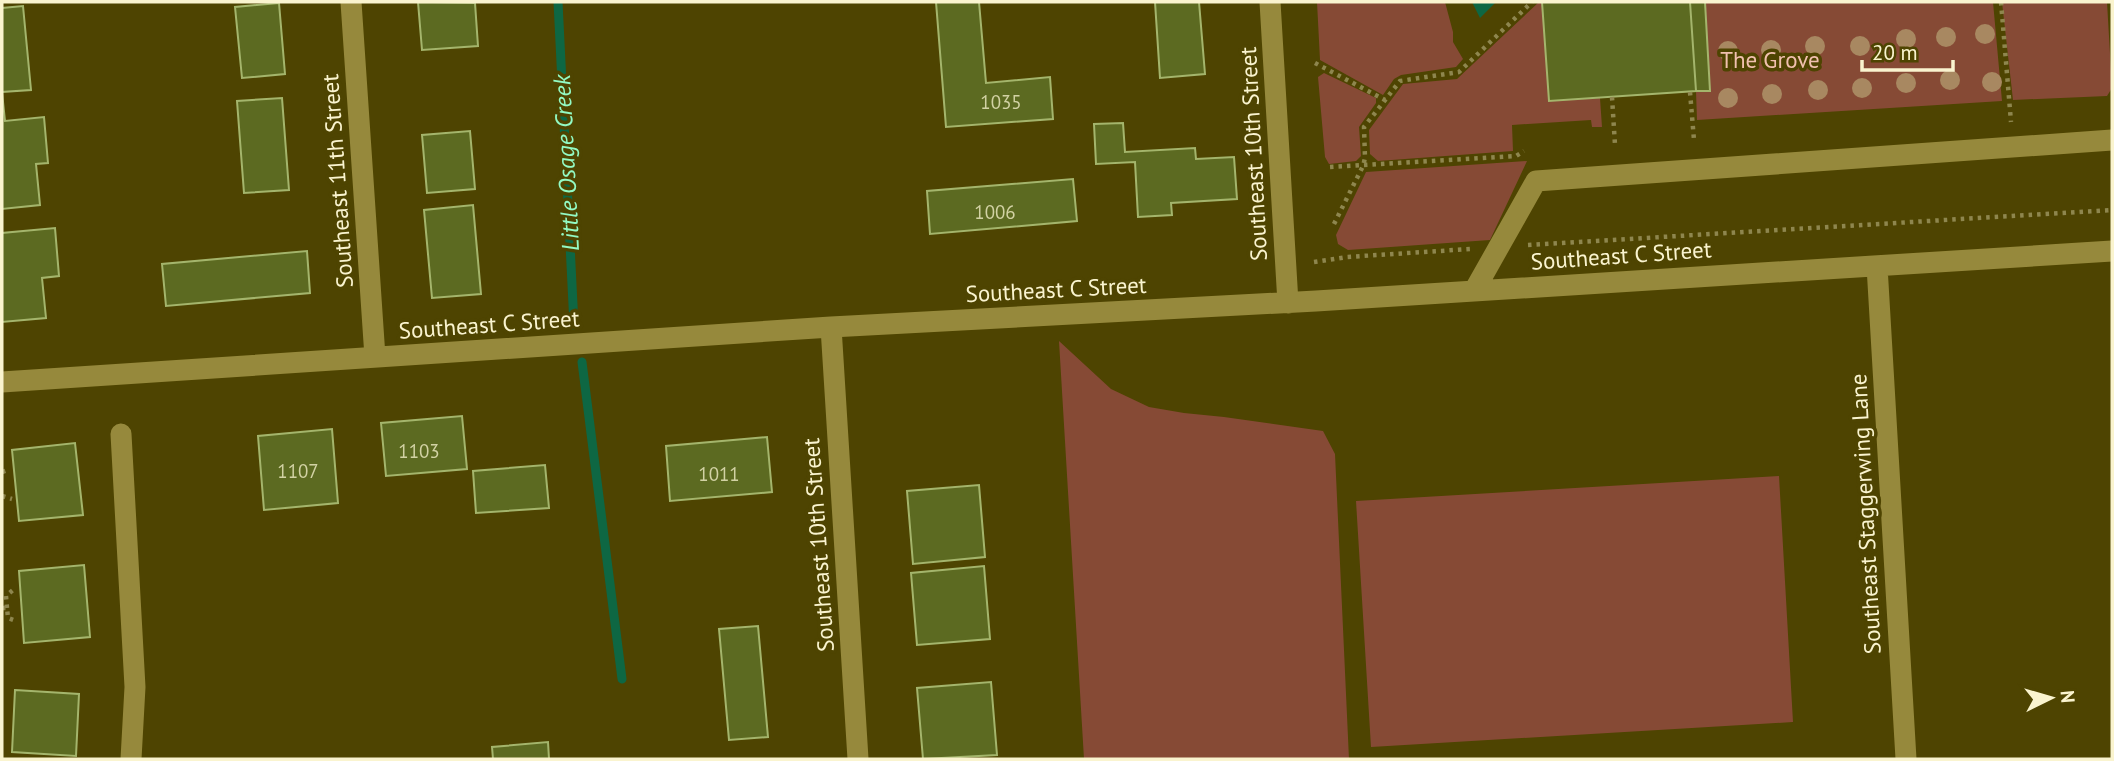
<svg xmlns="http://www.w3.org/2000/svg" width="2114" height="761" viewBox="0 0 2114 761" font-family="'PT Sans',sans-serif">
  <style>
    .green { fill: #864a35 }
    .water { fill: #0e6743 }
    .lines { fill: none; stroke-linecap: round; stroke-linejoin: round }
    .stream { stroke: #0e6743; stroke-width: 9 }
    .building { fill: #5c6a21; stroke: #a4b56c; stroke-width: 2 }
    .path { stroke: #8e864e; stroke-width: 4.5; stroke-dasharray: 3.5 5; stroke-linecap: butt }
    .minor { stroke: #96893c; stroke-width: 21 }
    .tree { fill: #a88861 }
    .labels { text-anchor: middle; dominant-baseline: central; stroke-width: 7; stroke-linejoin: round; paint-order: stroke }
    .number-label { font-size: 19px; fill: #d2d2a4 }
    .park-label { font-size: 23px; fill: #f1c0af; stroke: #4e4401 }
    .street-label { font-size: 23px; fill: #faf4cf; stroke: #4e4401 }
    .water-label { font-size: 24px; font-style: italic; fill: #93fac4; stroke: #4e4401 }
  </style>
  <rect width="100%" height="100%" fill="#4e4401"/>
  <!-- green -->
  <path class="green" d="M1317 2H1445L1453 32V42L1463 59 1456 67 1401 75 1394 79 1383 95 1320 60Z
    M1539 2H1542L1549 101 1600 98 1602 127H1592L1591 120 1512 125 1513 151 1378 161 1370 154 1369 130 1403 84 1457 79Z
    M1705 2H1993L2002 101 1697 120 1696 91 1710 90Z
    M2002 2H2107L2112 88 2107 96 2013 100Z
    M1324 73 1376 98V103L1359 127 1361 156 1356 161 1329 164 1325 157 1318 77Z
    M1527 161 1490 240 1348 250 1338 244 1336 235 1366 172Z
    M1059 341 1111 389 1149 407 1184 413 1224 417 1323 431 1335 454 1349 759H1084Z
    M1779 476 1793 722 1371 747 1356 501Z"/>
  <!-- water -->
  <path class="water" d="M1472 2H1496L1480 18Z"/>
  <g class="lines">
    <!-- stream -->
    <path class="stream" d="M558 2 574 325
      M582 362 622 679"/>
  </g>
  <!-- building -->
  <path class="building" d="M418 2 475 3 478 46 422 50Z
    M936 2H979L986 83 1050 77 1053 119 946 127Z
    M1155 2H1199L1205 74 1160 78Z
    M1542 2H1690L1696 91 1549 101Z
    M1690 2H1705L1710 91H1696Z
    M279 3 285 74 242 78 235 7Z
    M23 6 31 90 2 92 5 121 44 117 48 163 36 164 40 205 2 209V8Z
    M282 98 289 190 244 193 237 101Z
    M1123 123 1125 152 1195 148 1196 159 1234 157 1237 199 1171 203 1172 215 1138 217 1135 162 1096 164 1094 124Z
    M470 131 475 189 427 193 422 135Z
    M1073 179 1077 221 930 234 927 191Z
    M473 205 481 294 432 298 424 210Z
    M55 228 59 276 42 278 46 318 2 322V233Z
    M307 251 310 293 166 306 162 264Z
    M462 416 467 469 386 476 381 423Z
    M332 429 338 503 264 510 258 436Z
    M767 437 772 492 670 501 666 446Z
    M75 443 83 515 19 521 12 450Z
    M545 465 549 508 476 513 473 471Z
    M979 485 985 557 913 564 907 491Z
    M84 565 90 637 24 643 19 571Z
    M984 566 990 639 917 645 911 573Z
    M758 626 768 737 729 740 719 629Z
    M991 682 997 755 923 759 917 688Z
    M15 690 79 694 76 756 12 752Z
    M548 742 549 759H493L492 747Z"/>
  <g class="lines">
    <!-- path -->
    <path class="path" d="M2001 2 2011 122
      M1315 63 1385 100
      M1690 92 1694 140
      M1612 97 1615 145
      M1330 167 1516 156 1524 151
      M1334 224 1363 166 1365 158 1364 127 1400 81 1459 72 1532 2
      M1528 245 2112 210
      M1314 262 1347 257 1470 249
      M2 472 8 470
      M2 496 12 499
      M2 608H7L8 618 16 621
      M7 608 6 596 13 590"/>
    <!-- minor -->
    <path class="minor" d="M351 2 375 357
      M1270 2 1288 303
      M1877 266 1906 759
      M1474 291 1536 181 2112 140
      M831 327 858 759
      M2 382 831 327 1316 301 2112 251
      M121 434 135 687 131 759"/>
  </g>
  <!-- trees -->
  <g class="tree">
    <circle cx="1985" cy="34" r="10"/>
    <circle cx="1946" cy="37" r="10"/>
    <circle cx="1906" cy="39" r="10"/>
    <circle cx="1815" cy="46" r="10"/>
    <circle cx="1860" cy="46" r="10"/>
    <circle cx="1771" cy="50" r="10"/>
    <circle cx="1728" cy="51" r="10"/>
    <circle cx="1950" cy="80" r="10"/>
    <circle cx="1992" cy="82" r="10"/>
    <circle cx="1906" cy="83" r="10"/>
    <circle cx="1862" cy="88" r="10"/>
    <circle cx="1818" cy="90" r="10"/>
    <circle cx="1772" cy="94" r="10"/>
    <circle cx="1728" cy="98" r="10"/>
  </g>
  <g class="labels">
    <!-- number labels -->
    <g class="number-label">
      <text x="1001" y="102">1035</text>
      <text x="995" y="212">1006</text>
      <text x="419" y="451">1103</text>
      <text x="298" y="471">1107</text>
      <text x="719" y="474">1011</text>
    </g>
    <!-- park labels -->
    <g class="park-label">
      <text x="1770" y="59">The Grove</text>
    </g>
    <!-- street labels -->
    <g class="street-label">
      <text transform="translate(1253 154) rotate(-93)">Southeast 10th Street</text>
      <text transform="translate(337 181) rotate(-94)">Southeast 11th Street</text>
      <text transform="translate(1621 255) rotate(-4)">Southeast C Street</text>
      <text transform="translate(1056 289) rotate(-3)">Southeast C Street</text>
      <text transform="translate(489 324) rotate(-4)">Southeast C Street</text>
      <text transform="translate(1865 514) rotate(-93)">Southeast Staggerwing Lane</text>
      <text transform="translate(818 545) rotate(-94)">Southeast 10th Street</text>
    </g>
    <!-- water labels -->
    <g class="water-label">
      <text transform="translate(566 163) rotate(-93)">Little Osage Creek</text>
    </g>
  </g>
  <!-- border -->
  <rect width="2114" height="761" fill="none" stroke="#faf4cf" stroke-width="7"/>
  <!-- north arrow -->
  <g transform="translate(2051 698) rotate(85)" stroke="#4e4401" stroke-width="5" paint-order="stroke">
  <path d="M0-5L12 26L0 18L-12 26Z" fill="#faf4cf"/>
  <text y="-10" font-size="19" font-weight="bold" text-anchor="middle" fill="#faf4cf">N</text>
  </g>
  <!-- scale -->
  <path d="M1862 60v10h91v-10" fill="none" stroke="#faf4cf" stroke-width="3.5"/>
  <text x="1872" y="60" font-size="21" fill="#faf4cf" stroke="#4e4401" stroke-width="5" paint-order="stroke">20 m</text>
</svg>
